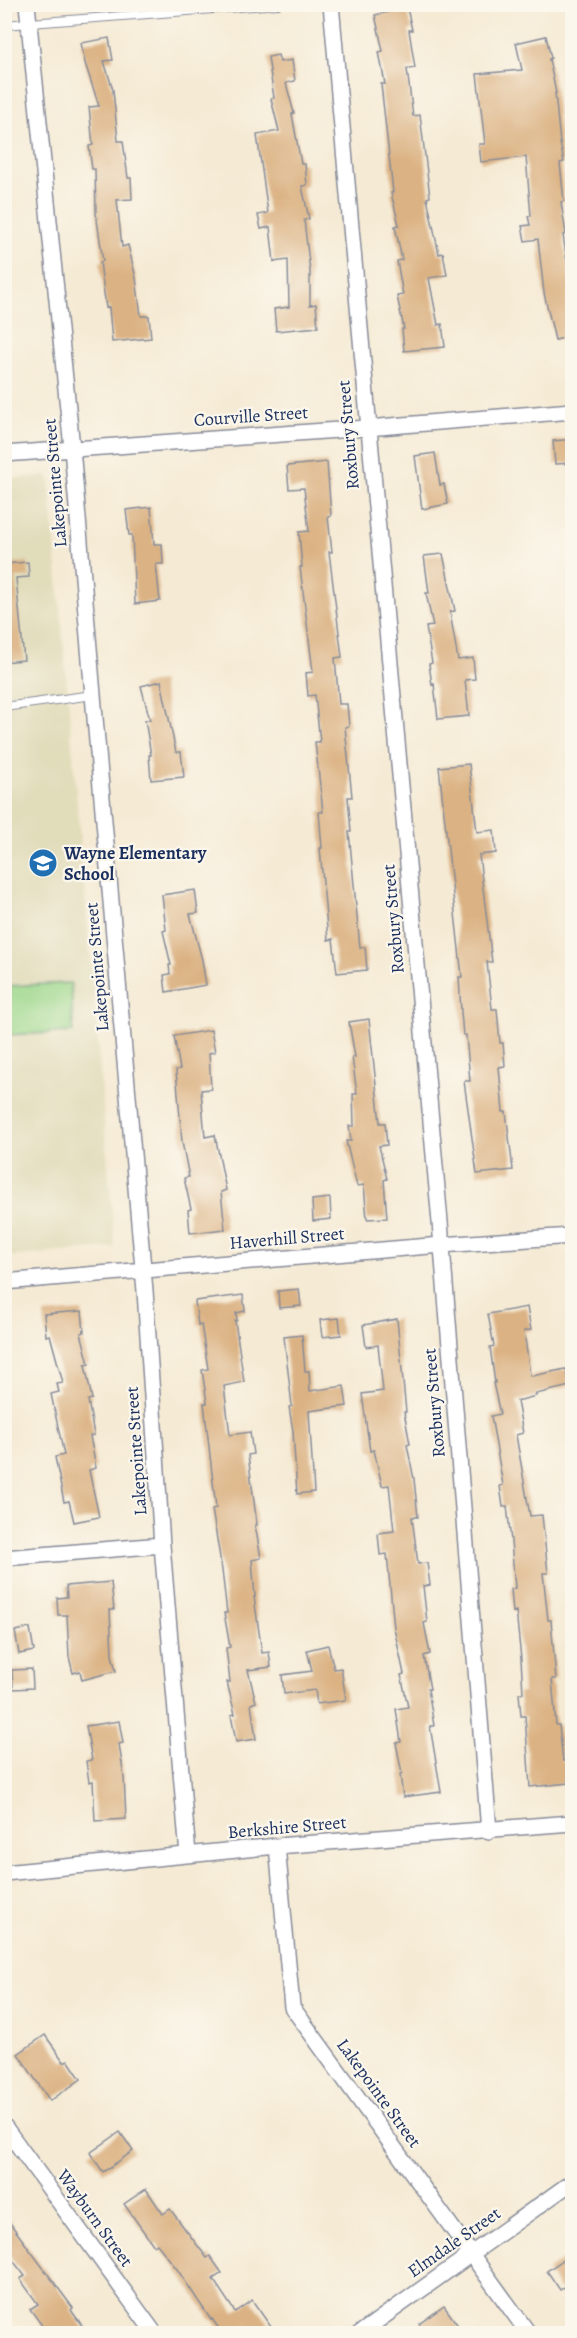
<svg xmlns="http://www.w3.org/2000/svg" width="577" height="2338" viewBox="0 0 577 2338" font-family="Alegreya,serif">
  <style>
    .built { fill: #e1dcba }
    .green { fill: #9bd78a; stroke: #5b8374; stroke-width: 1.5 }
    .building { fill: #dbb283 }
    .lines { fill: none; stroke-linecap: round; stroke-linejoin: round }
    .service-casing { stroke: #888c99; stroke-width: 10 }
    .minor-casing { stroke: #888c99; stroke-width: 18 }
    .service { stroke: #fff; stroke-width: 8 }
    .minor { stroke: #fff; stroke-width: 15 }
    .labels { text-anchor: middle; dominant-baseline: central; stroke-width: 4.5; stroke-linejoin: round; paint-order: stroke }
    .street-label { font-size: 18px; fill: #1b2f5e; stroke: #fbf7ec }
    .poi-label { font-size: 18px; font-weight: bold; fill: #1b2f5e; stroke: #fbf7ec; text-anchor: start }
  </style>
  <rect width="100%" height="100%" fill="#fbf7ec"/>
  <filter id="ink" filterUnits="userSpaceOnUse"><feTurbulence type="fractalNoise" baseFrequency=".0167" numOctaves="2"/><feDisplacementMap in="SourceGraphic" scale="12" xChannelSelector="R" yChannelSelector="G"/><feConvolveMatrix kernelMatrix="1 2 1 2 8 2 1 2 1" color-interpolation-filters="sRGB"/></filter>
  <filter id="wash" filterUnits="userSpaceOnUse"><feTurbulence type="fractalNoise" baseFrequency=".008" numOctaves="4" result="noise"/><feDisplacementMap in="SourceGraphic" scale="24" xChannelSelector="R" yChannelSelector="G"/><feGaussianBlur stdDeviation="1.35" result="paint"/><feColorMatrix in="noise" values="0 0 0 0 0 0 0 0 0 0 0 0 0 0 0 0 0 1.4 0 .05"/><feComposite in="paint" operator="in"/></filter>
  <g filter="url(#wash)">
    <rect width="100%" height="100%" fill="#f5ead4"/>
    <!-- built -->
    <path class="built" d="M49 475 115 1247 5 1257V479Z"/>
    <!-- green -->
    <path class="green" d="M71 983 73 1032 5 1035V986Z"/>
    <g id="blocks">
      <!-- building -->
      <path class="building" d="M407 8 412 30H409L415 68 407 69 413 116 420 115 430 197 427 198 439 254 443 253 447 275 429 278 438 325 442 324 445 347 404 351 402 329H404L397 296 403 295 397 261 402 260 395 226 399 225 391 193 393 192 381 84H385L379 52 383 51 375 15Z
        M546 36 551 58 549 59 556 93H555L560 143 564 162 560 163 564 201 561 202 566 234 563 235 573 300V303H569L573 318V336L555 340 544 293 538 239 525 241 522 226 530 225 528 216H531L526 157 481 162 479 144H485L477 74 522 70 516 43Z
        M109 38 113 60 104 61 113 90 118 141H123L128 178H131L132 199 117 200 122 247 128 245 136 278 141 316H149L151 338 112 342 109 307 106 308 100 262 103 261 96 213 95 169H92L89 146 93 145 89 107 99 106 85 63 81 43Z
        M278 55 280 62 292 60 295 81 286 83 294 113 292 114 301 164H305L307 185 302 186 309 219 304 220 310 271V305L316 304 318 327 276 331 274 309 289 307 288 260 274 262 270 227 261 229 258 215 268 213 257 135 279 131 271 99 274 98 268 57Z
        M573 439V463L555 464 553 441Z
        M435 453 440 485 444 484 448 504 422 509 415 456Z
        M327 462 331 516 328 517 332 552H329L342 657 335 658 339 704H347L349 726 345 727 352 797H348L351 832H349L360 948 365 947 367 970 337 973 333 939 328 940 320 848H322L319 812H323L315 742H320L315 695 308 696 306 673 313 672 300 567H302L299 532 309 531 304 488 289 489 287 466Z
        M151 507 154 544H162L163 564H156L160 601 135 604 132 535H129L126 510Z
        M443 554 455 611 450 612 458 660 473 658 475 679 465 680 469 716 438 719 434 684 432 685 429 664 432 663 426 627 433 626 426 593H429L424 556Z
        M28 562 29 577 16 578 24 660 4 662V564Z
        M161 681 176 752H181L184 777 151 780 149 755H151L145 720H150L141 686Z
        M469 764 477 832 494 830 496 853 479 855 492 962H487L492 1009H497L500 1043H503L505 1066 499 1067 503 1112H506L513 1170 477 1174 464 1081H470L466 1035H463L461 1012 459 977H462L439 767Z
        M195 890 198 913 190 914 202 960 206 985 166 992 164 975 170 974 169 965H171L163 931 166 930 162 895Z
        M369 1019 380 1123H385L387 1145 379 1146 387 1179 384 1180 387 1218 367 1219 364 1185 357 1186 346 1141H351L349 1126H354L353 1094H357L352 1057H355L349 1022Z
        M211 1030 215 1052 209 1053 211 1089 201 1090 205 1137 215 1135 226 1190 221 1192 225 1229 190 1233 188 1210 191 1209 184 1178 189 1177 182 1142 176 1070 180 1069 174 1036Z
        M330 1198 331 1219 313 1221 312 1200Z
        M299 1289 301 1306 279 1308 278 1291Z
        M243 1295 245 1311 236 1313 237 1320 235 1321 244 1382 224 1386 230 1435 250 1432 253 1454 248 1455 257 1525H255L261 1558 252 1560 255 1597H254L262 1653 269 1652 271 1667 248 1670 256 1702 251 1704 256 1739 236 1742 231 1715 235 1714 227 1682H230L226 1648 230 1647 224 1613H227L222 1570 212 1509 216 1508 204 1403H207L202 1370 208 1369 201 1324 198 1325 195 1301Z
        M527 1307 531 1330 524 1331 530 1375 532 1376 566 1369 570 1386 536 1394V1396L517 1401 523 1433 516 1435 530 1516 542 1515 548 1573H543L548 1620H551L556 1679H552L556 1725H559L563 1761H567L569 1783 530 1787 525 1716H521L519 1693H523L521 1659 516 1611 513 1612 511 1589 515 1588 511 1541 507 1506 503 1507 500 1486 503 1485 491 1416 500 1414 493 1383H495L490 1347 494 1346 488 1314Z
        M82 1311 84 1332 81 1333 89 1364 85 1365 92 1399 88 1400 94 1435 90 1436 96 1468 89 1470 99 1517 74 1522 69 1501 64 1502 55 1457 64 1455 51 1394 59 1392 57 1384 63 1383 50 1335 46 1336 44 1314Z
        M339 1318 341 1335 322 1337 320 1320Z
        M397 1319 406 1412H404L410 1444 407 1445 414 1479 418 1517H412L418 1564 427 1563 430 1585 423 1586 427 1622 424 1623 430 1654 424 1656 430 1689H428L434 1726H430L441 1792 403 1797 400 1774H402L396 1743 401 1742 396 1709 408 1707 401 1675 404 1674 394 1628 387 1554 380 1555 378 1533 394 1531 389 1485 382 1486 374 1450 370 1451 362 1394 383 1391 378 1345 366 1347 363 1325Z
        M302 1335 305 1371H309L310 1391 344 1386 347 1406 309 1411 314 1492 297 1494 293 1431 289 1407 292 1406 284 1337Z
        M111 1582 114 1610H110L112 1655 116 1671 82 1680 80 1671 73 1673 69 1657 67 1615H58L57 1598 67 1597 66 1586Z
        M30 1628 34 1651 19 1654 15 1631Z
        M328 1645 334 1669 341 1668 346 1700 317 1704 315 1690 284 1694 282 1675 312 1671 307 1650Z
        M32 1669 33 1688 13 1689 12 1670Z
        M119 1721 123 1743 119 1744 124 1777 126 1819 95 1821 93 1781 89 1782 86 1761 92 1760 86 1726Z
        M45 2035 64 2062 68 2060 81 2079 50 2101 18 2054Z
        M120 2132 133 2151 103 2172 90 2153Z
        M146 2189 163 2214 170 2209 207 2258 210 2256 222 2273 213 2279 235 2312 252 2300 276 2334H223L212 2319 211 2320 177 2269 157 2244 154 2246 124 2204Z
        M4 2215 73 2308 71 2310 88 2334H48L30 2309 38 2304 20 2279 25 2276 4 2249Z
        M573 2253V2281L560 2290 547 2271Z
        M444 2306 464 2334H426L419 2324Z"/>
    </g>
  </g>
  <g filter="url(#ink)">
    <use href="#blocks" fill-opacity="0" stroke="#888c99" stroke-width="1.5"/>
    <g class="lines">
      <!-- service casing -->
      <g class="service-casing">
        <path id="service" d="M4 25 278 4
          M4 707 93 695"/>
      </g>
      <!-- minor casing -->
      <g class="minor-casing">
        <path id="minor" d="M27 4 72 448 93 695 145 1291 162 1545 188 1855
          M331 4 440 1222 489 1831
          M4 454 367 428 572 411
          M4 1282 441 1245 572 1236
          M4 1558 162 1545
          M277 1846 292 2007 529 2334
          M4 1873 277 1846 572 1823
          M4 2126 155 2334
          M359 2334 572 2182"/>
      </g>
      <!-- service -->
      <use href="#service" class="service"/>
      <!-- minor -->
      <use href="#minor" class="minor"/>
    </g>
  </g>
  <!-- icons -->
  <defs>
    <g id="school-disc" transform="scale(1.5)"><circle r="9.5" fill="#1f6fb2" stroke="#fbf7ec"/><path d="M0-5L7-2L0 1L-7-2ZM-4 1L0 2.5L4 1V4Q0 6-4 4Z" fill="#fff"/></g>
  </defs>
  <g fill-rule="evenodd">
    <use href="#school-disc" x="43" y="863"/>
  </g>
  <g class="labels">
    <!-- street labels -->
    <g class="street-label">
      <text transform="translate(251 416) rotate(-4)">Courville Street</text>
      <text transform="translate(348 435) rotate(-95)">Roxbury Street</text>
      <text transform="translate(55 483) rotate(-95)">Lakepointe Street</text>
      <text transform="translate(393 919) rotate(-95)">Roxbury Street</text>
      <text transform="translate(97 967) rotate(-95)">Lakepointe Street</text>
      <text transform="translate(287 1238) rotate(-5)">Haverhill Street</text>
      <text transform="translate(434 1403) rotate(-95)">Roxbury Street</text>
      <text transform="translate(136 1451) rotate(-94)">Lakepointe Street</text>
      <text transform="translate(287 1827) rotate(-5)">Berkshire Street</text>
      <text transform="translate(379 2093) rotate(54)">Lakepointe Street</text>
      <text transform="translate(95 2218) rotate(54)">Wayburn Street</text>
      <text transform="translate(454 2242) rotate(-35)">Elmdale Street</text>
    </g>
    <!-- poi labels -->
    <g class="poi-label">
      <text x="64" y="853">Wayne Elementary<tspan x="64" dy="21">School</tspan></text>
    </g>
  </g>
  <!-- margin -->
  <rect width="577" height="2338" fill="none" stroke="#fbf7ec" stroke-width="24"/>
</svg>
